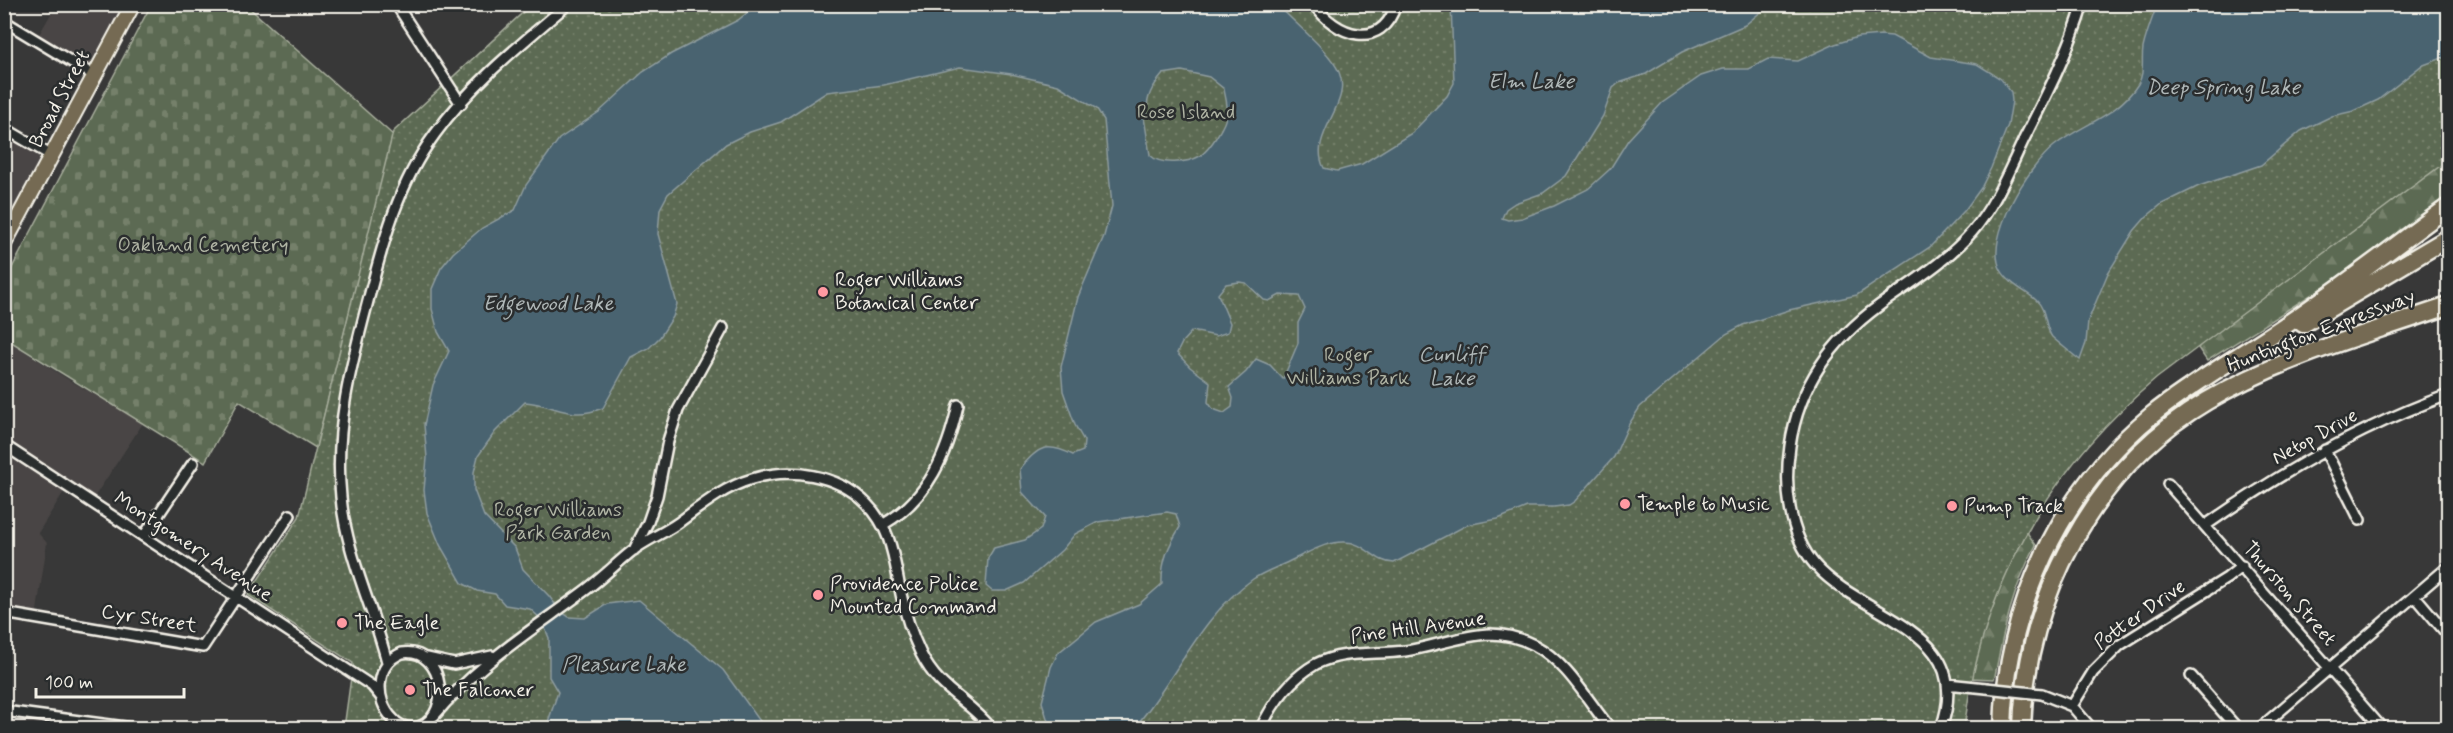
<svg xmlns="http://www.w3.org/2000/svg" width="2453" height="733" viewBox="0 0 2453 733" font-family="Mynerve,sans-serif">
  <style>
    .built { fill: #494544 }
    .forest { fill: url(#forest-firs); stroke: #a8ae9d; stroke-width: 1.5 }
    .cemetery { fill: url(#cemetery-stones); stroke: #a8ae9d; stroke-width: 1.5 }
    .park { fill: url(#park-dots); stroke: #a8ae9d; stroke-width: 1.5 }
    .water { fill: #4a636f; stroke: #8e9c9f; stroke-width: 1.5; fill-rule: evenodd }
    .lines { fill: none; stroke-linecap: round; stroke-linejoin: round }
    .minor-casing { stroke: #f4f1e8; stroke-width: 14 }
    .primary-casing { stroke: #f4f1e8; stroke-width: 18 }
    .motorway-casing { stroke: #f4f1e8; stroke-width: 21 }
    .minor { stroke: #2a2d2e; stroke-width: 9 }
    .primary { stroke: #746b52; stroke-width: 14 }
    .motorway { stroke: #746b52; stroke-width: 16 }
    .minor-bridge-casing { stroke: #f4f1e8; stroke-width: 14; stroke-linecap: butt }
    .minor-bridge { stroke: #2a2d2e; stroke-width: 9 }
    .poi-dot { fill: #ff9aa2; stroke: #2a2d2e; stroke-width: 2 }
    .labels { text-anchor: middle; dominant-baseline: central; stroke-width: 5; stroke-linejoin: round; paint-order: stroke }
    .street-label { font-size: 20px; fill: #f4f1e8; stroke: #2a2d2e }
    .park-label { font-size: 20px; fill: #b0b4a4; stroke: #2a2d2e }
    .poi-label { font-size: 20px; fill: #f4f1e8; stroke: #2a2d2e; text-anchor: start }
    .water-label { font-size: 21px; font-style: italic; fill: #b0b8b8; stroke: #2a2d2e }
  </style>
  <defs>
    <pattern id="forest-firs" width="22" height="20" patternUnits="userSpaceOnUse" patternTransform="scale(1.5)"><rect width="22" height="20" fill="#5c6a52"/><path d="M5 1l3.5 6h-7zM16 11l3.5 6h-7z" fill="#74806b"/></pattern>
    <pattern id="cemetery-stones" width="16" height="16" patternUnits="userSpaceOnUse" patternTransform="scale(1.5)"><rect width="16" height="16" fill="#5c6a52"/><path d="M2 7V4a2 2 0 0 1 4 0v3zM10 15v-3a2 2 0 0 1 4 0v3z" fill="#74806b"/></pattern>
    <pattern id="park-dots" width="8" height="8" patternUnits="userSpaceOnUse" patternTransform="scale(1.5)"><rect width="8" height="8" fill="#5c6a52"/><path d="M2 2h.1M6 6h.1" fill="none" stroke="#74806b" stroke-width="1.8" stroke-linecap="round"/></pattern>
  </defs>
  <rect width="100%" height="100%" fill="#383838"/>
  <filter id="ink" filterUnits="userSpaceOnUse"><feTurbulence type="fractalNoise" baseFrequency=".0167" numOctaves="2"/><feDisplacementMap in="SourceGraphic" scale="12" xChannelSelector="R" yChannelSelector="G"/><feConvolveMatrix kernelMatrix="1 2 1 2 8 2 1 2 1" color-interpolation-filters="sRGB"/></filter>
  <g filter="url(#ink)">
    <!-- built -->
    <path class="built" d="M52 5H133L95 76 37 38 52 12Z
      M16 133 52 156 5 244V150Z
      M5 339 69 380 143 423 93 499 68 485 38 533 47 543 36 617 8 616 5 636Z"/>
    <!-- forest -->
    <path class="forest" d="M2448 56V198L2325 286 2207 361 2198 348Z
      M2028 519V534L2036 545C2014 585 2003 631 1995 676L1994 679 1968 678 1958 643Z"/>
    <!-- cemetery -->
    <path class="cemetery" d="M151 5H246L393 135 316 448 239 401 205 462 5 338 4 283Z"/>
    <!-- park -->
    <path class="park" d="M2445 4 2448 12V160L2157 378C2047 470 1982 586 1964 728H344L353 663 248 595 299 517 393 132 531 5Z"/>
    <!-- water -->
    <path class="water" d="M757 5H1278C1293 22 1330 51 1339 72 1353 105 1307 134 1324 168L1337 171 1362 164 1412 133 1447 96 1454 83 1451 5H1769L1745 25 1682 52 1646 74 1619 83 1613 88 1603 116 1566 176 1543 193 1515 203 1506 209 1502 218 1508 220 1522 218 1554 206 1588 189 1610 169 1628 140 1662 103 1701 76 1723 69H1749L1768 59 1798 61 1835 44 1858 37 1881 35 1892 36 1931 57 1977 64 2001 79 2011 92 2012 101 2008 125 1991 168 1981 188 1965 210 1930 247 1857 295 1789 310 1743 325 1726 334 1640 407 1629 424 1614 457 1575 501 1569 505 1554 507H1527L1498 519 1467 525 1394 563C1375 563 1365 542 1345 542 1327 541 1310 552 1294 559 1281 566 1265 571 1253 579 1199 617 1176 680 1134 728H1050L1042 702 1051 667 1058 653 1096 622 1139 604 1162 584C1161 561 1169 545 1180 527L1176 514 1167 512 1098 522 1075 534 1062 550 1024 583 1006 591H992L986 586 988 558 994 548 1025 540 1041 529 1045 517 1022 492 1020 469C1038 446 1047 442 1073 455L1083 451 1084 441 1075 425 1063 391 1061 367 1078 297 1104 236 1112 206 1104 120 1097 109 1058 85 1011 74 960 67 884 85 827 92 781 122 750 132 726 144 668 194 660 209 658 234 677 304 673 317 660 337 649 348 631 357 603 408C569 421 558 405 525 402L495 432 478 456 474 472V490L484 516 515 548 523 569 549 596 560 611 569 617 585 618 607 604 639 600 723 670 765 728H623L617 725 611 728H546L558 692 549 677V638L541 619 530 609 505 605 495 594 477 591 462 583 440 545 427 513 424 490 427 458 424 425 433 385 449 351 438 332 432 309V289L441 268 453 253 482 228 515 210 526 185 559 139 599 112 643 72 671 54 738 20ZM1182 71 1209 77 1224 89C1225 96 1228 105 1227 112 1226 125 1210 149 1200 156 1188 163 1160 166 1150 155L1144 117 1147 114C1146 97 1152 87 1163 74ZM1239 282 1246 283 1264 300 1269 301 1280 295 1299 296 1305 309 1298 323V343L1283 379 1270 365 1256 359 1246 372 1229 387 1233 398 1232 407 1224 413 1213 409 1208 402 1210 382 1190 367 1177 353 1183 341 1192 331 1216 336 1228 332 1230 323 1218 294 1226 284Z
      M2157 5H2447L2448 56 2421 66 2378 100 2354 111 2332 116 2301 131 2261 165 2199 186 2162 204 2146 217 2134 231 2108 273 2088 321 2086 343 2080 360C2076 357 2055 340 2052 337 2044 326 2047 310 2036 300 2025 291 2008 283 2001 270 1983 238 2029 166 2054 146 2082 124 2118 116 2138 84 2145 73 2141 61 2143 48 2146 34 2152 19 2157 5Z"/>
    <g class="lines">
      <!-- minor casing -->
      <g class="minor-casing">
        <path id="minor" d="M396 4 461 104
          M1314 4C1335 36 1382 52 1396 4
          M4 21 95 76
          M4 128 52 156
          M4 445 372 686 381 697
          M2325 450 2360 520
          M2168 484 2382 728
          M884 524C929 498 947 454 958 405
          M2206 525C2282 472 2361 426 2448 395
          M144 536 193 463
          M634 550 648 522 657 496 668 441 678 410 723 328
          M2415 596 2448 635
          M4 613 203 647 290 515
          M402 653C446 646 454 723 413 728 405 728 398 725 393 719 374 700 375 664 402 653Z
          M427 658 454 664 492 656
          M387 662C373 607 346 554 341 497 334 430 351 365 368 301 383 242 398 184 435 134 471 84 521 44 568 4
          M2191 676 2237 728
          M1947 684 1986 688
          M2042 694 2072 706 2091 728
          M2072 706 2093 672 2120 645 2227 578 2242 566
          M4 711 133 728
          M434 716C477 664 534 629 587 589 603 577 617 563 632 551 646 540 664 533 678 523 701 506 724 487 752 479 790 467 837 474 866 503 892 529 894 559 901 594 905 614 912 635 921 654 939 691 968 699 991 728
          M1261 728C1273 702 1290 679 1316 664 1343 650 1376 655 1405 651 1434 647 1461 635 1490 634 1505 634 1520 638 1534 645 1567 662 1587 700 1610 728
          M1941 728C1977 630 1864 619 1816 566 1788 534 1784 486 1790 446 1799 385 1831 341 1880 305 1912 282 1946 262 1972 232 1996 204 2009 170 2025 137 2047 94 2069 51 2083 4
          M2260 728 2448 567"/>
      </g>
      <!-- primary casing -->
      <g class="primary-casing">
        <path id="primary" d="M4 244 133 4"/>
      </g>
      <!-- motorway casing -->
      <g class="motorway-casing">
        <path id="motorway" d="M2303 324 2448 238
          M2003 728C2006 608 2059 492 2152 415 2192 383 2237 358 2280 329 2337 291 2392 248 2448 207
          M2022 728C2026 598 2093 468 2207 401 2281 357 2368 334 2448 306"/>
      </g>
      <!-- minor -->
      <use href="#minor" class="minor"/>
      <!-- primary -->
      <use href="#primary" class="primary"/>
      <!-- motorway -->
      <use href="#motorway" class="motorway"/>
      <!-- minor-bridge casing -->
      <g class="minor-bridge-casing">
        <path id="minor-bridge" d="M1986 688 2042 694"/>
      </g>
      <!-- minor-bridge -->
      <use href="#minor-bridge" class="minor-bridge"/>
    </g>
  </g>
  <!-- markers -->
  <g class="poi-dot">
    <circle cx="823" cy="292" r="6"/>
    <circle cx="1625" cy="504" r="6"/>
    <circle cx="1952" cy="506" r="6"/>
    <circle cx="818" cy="595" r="6"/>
    <circle cx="342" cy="623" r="6"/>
    <circle cx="410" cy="690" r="6"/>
  </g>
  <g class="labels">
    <!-- street labels -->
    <g class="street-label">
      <text transform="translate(60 99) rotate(-62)">Broad Street</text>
      <text transform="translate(2321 331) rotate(-21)">Huntington Expressway</text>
      <text transform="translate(2315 437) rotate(-29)">Netop Drive</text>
      <text transform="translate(193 547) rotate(33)">Montgomery Avenue</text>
      <text transform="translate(2289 594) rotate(49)">Thurston Street</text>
      <text transform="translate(2140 615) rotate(-35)">Potter Drive</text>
      <text transform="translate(149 619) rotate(9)">Cyr Street</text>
      <text transform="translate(1418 628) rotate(-8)">Pine Hill Avenue</text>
    </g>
    <!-- park labels -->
    <g class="park-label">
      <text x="1186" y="112">Rose Island</text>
      <text x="203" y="245">Oakland Cemetery</text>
      <text x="1348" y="355">Roger<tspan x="1348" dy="23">Williams Park</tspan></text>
      <text x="558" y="510">Roger Williams<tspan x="558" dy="23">Park Garden</tspan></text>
    </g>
    <!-- poi labels -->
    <g class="poi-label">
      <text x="835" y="280">Roger Williams<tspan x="835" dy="23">Botanical Center</tspan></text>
      <text x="1637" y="504">Temple to Music</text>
      <text x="1964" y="506">Pump Track</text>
      <text x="830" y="584">Providence Police<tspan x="830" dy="23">Mounted Command</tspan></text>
      <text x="354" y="623">The Eagle</text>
      <text x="422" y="690">The Falconer</text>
    </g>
    <!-- water labels -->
    <g class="water-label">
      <text x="1531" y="82">Elm Lake</text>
      <text x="2223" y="88">Deep Spring Lake</text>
      <text x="548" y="304">Edgewood Lake</text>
      <text x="1452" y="355">Cunliff<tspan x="1452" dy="24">Lake</tspan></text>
      <text x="624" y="665">Pleasure Lake</text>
    </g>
  </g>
  <!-- margin -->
  <rect width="2453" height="733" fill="none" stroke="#2a2d2e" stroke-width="24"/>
  <rect x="12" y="12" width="2429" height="709" fill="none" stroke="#f4f1e8" stroke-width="2" filter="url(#ink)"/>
  <!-- scale -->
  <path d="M36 688v9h148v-9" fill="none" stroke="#f4f1e8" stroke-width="3"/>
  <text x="45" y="688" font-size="18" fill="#f4f1e8" stroke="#2a2d2e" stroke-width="4.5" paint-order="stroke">100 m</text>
</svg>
